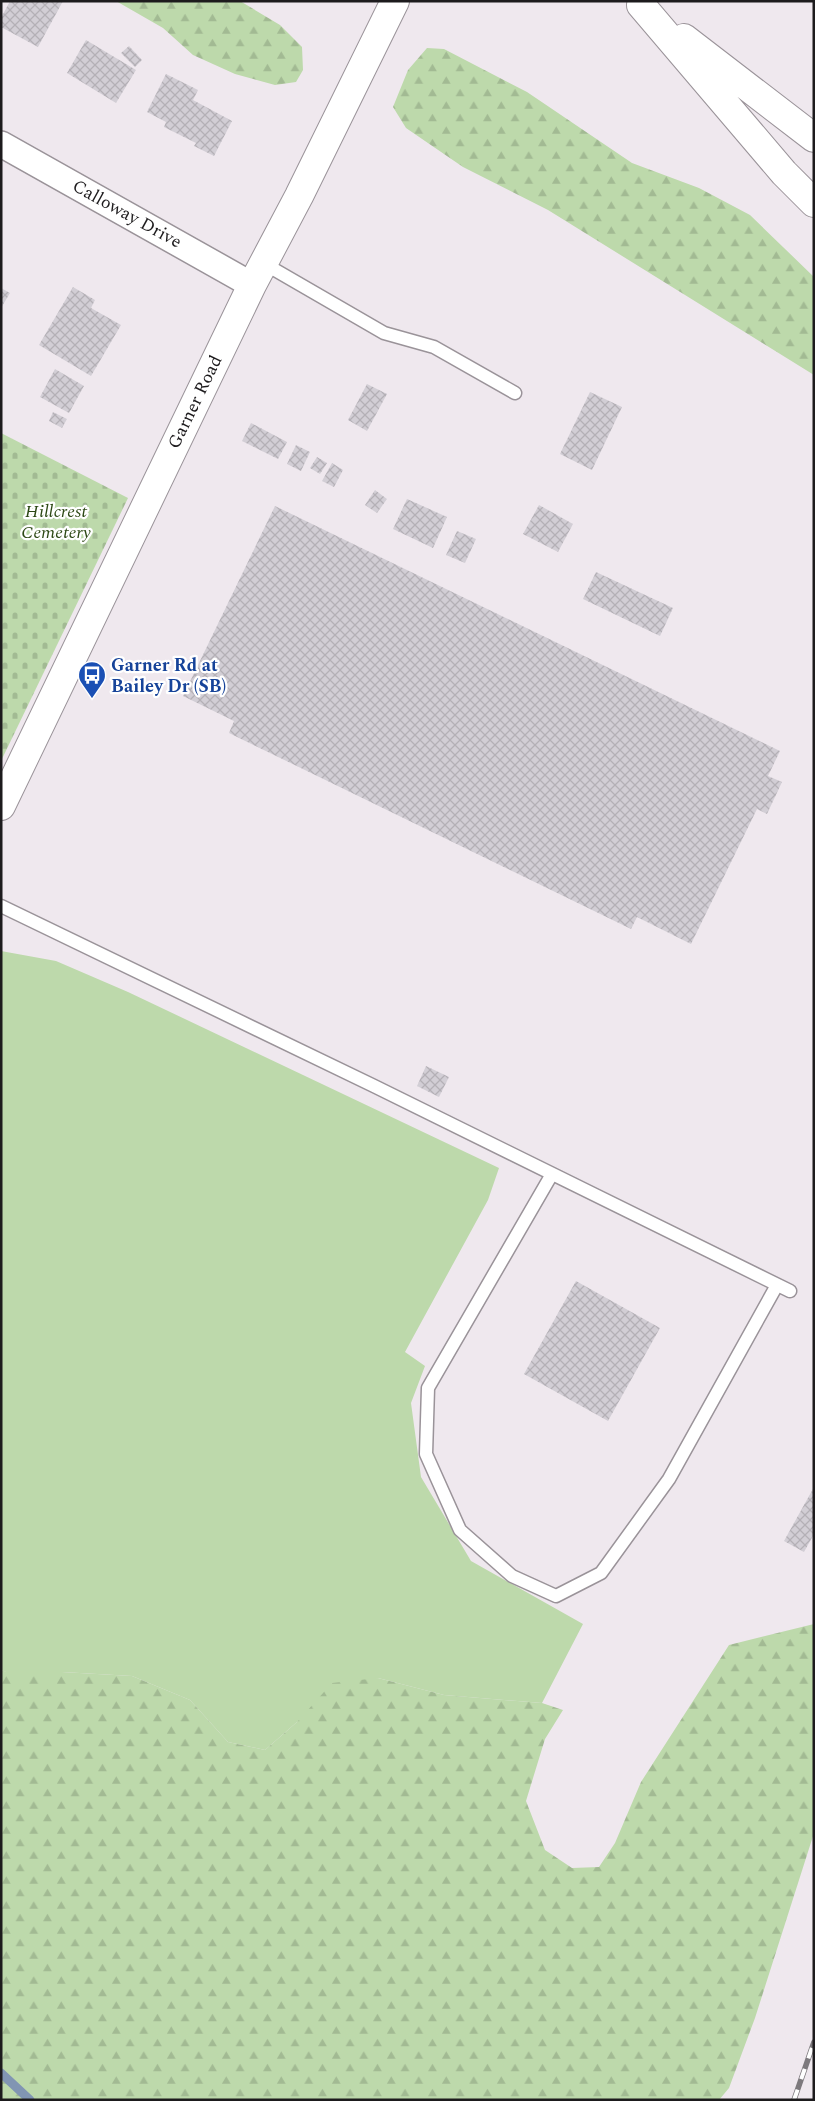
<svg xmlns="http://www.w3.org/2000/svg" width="815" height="2101" viewBox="0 0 815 2101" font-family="Spectral,serif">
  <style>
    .grass { fill: #bdd9ab }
    .forest { fill: url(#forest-firs) }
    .cemetery { fill: url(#cemetery-stones) }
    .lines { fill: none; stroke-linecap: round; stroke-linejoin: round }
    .stream { stroke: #8195b3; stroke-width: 9 }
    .building { fill: url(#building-cross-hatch) }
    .service-casing { stroke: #9a9399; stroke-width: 15 }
    .minor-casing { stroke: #9a9399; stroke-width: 28 }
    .secondary-casing { stroke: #9a9399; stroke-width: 30 }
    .motorway-casing { stroke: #9a9399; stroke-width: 30 }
    .service { stroke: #fff; stroke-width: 12 }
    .minor { stroke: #fff; stroke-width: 25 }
    .secondary { stroke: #fff; stroke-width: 28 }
    .motorway { stroke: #fff; stroke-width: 28 }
    .rail-casing { stroke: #7d797d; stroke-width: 5.5 }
    .rail { stroke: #fff; stroke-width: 4; stroke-dasharray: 11; stroke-linecap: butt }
    .labels { text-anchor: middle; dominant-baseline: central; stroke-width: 4.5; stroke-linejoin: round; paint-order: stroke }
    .street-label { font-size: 18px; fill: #1d1b1d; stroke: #fff }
    .park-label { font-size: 18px; font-style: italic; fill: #2c4814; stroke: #fff }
    .transit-label { font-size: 18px; font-weight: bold; fill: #164399; stroke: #fff; text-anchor: start }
  </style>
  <defs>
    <pattern id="forest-firs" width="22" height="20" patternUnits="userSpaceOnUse" patternTransform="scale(1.25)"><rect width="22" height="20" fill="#bdd9ab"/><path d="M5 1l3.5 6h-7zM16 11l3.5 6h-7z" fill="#a2ba93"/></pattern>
    <pattern id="cemetery-stones" width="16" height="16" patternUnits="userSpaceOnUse" patternTransform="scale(1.25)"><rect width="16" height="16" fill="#bdd9ab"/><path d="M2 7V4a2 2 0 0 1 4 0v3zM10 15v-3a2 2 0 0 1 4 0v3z" fill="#a2ba93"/></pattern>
    <pattern id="building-cross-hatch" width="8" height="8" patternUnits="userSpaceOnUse" patternTransform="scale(1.25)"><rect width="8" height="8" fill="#d2ced5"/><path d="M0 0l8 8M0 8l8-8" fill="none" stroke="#b4b0b6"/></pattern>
  </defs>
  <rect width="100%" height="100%" fill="#efe8ee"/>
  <!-- grass -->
  <path class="grass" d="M1 951 56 961 128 992 499 1168 488 1200 405 1352 425 1366 411 1403 421 1477 471 1561 583 1624 542 1703 444 1695 378 1678 297 1722 265 1750 228 1742 190 1700 132 1676 62 1672H6L1 1670Z"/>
  <!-- forest -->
  <path class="forest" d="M116 1H240L280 25 302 47 303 70 296 82 275 85 235 74 193 55 163 28Z
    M427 48 444 49 527 92 632 163 699 188 750 215 814 277V375L548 210 463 167 406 128 393 107 408 70Z
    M814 1624V1833L755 2018 729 2088 719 2100H1V1670L7 1672H62L132 1676 190 1700 228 1742 265 1750 297 1722 332 1683 378 1678 444 1695 542 1703 563 1710 545 1739 526 1801 545 1850 572 1868 599 1867 615 1843 641 1782 729 1645Z"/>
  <!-- cemetery -->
  <path class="cemetery" d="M1 433 128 498 1 761Z"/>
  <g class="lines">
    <!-- stream -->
    <path class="stream" d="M1 2073 30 2100"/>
  </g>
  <!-- building -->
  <path class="building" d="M10 1H63L38 47 1 27V18Z
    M86 40 136 70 116 103 67 73Z
    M129 46 142 60 135 67 121 53Z
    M166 74 198 90 193 100 232 121 214 156 194 146 196 143 164 127 166 122 147 112Z
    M73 287 95 300 91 308 121 325 91 376 39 345Z
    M1 288 10 293 1 308Z
    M55 369 84 386 69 413 40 397Z
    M367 384 387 394 367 431 348 420Z
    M590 392 622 407 592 470 560 454Z
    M53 412 67 419 62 428 49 421Z
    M251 423 287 442 278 459 242 441Z
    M296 445 310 452 301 471 287 464Z
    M317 457 327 463 320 474 310 468Z
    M332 463 343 470 334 487 322 481Z
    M375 490 387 499 377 513 365 505Z
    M407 499 447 517 433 548 393 529Z
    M539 505 573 524 558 552 523 534Z
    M275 506 780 751 768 776 782 782 767 814 757 809 691 944 637 917 631 929 229 733 234 721 183 696Z
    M457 531 476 539 465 563 446 555Z
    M596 572 673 608 660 636 583 599Z
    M426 1066 449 1077 439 1097 417 1086Z
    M576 1281 660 1328 608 1421 524 1374Z
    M814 1487V1534L804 1552 784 1541Z"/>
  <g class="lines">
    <!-- service casing -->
    <g class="service-casing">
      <path id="service" d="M263 263 384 333 434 347 515 393
        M1 906 374 1086 790 1291
        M552 1174 428 1388 426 1454 460 1530 512 1576 556 1596 601 1573 669 1479 777 1285"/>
    </g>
    <!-- minor casing -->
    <g class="minor-casing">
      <path id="minor" d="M1 144 252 285"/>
    </g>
    <!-- secondary casing -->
    <g class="secondary-casing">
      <path id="secondary" d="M1 806 252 285 299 196 395 1"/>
    </g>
    <!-- motorway casing -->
    <g class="motorway-casing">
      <path id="motorway" d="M641 5 784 173 814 203
        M684 38 814 138"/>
    </g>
    <!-- service -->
    <use href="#service" class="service"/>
    <!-- minor -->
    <use href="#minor" class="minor"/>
    <!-- secondary -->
    <use href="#secondary" class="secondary"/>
    <!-- motorway -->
    <use href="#motorway" class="motorway"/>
    <!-- rail casing -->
    <g class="rail-casing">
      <path id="rail" d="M794 2100 814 2042"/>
    </g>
    <!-- rail -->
    <use href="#rail" class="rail"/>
  </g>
  <!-- icons -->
  <defs>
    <g id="bus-pin" transform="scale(1.4375)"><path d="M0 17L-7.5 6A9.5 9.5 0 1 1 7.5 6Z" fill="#1a4fb4" stroke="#fff"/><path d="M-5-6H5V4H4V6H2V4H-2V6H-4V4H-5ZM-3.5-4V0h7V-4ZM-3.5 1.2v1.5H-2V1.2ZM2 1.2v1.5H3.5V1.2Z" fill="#fff"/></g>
  </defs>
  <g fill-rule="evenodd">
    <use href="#bus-pin" x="92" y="675"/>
  </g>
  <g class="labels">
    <!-- street labels -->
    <g class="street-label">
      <text transform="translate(127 214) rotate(29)">Calloway Drive</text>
      <text transform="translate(195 402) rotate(-64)">Garner Road</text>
    </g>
    <!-- park labels -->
    <g class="park-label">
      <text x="56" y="511">Hillcrest<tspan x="56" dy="21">Cemetery</tspan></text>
    </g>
    <!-- transit labels -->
    <g class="transit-label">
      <text x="111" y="665">Garner Rd at<tspan x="111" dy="21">Bailey Dr (SB)</tspan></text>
    </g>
  </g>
  <!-- border -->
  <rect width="815" height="2101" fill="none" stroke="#1d1b1d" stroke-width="5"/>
</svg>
